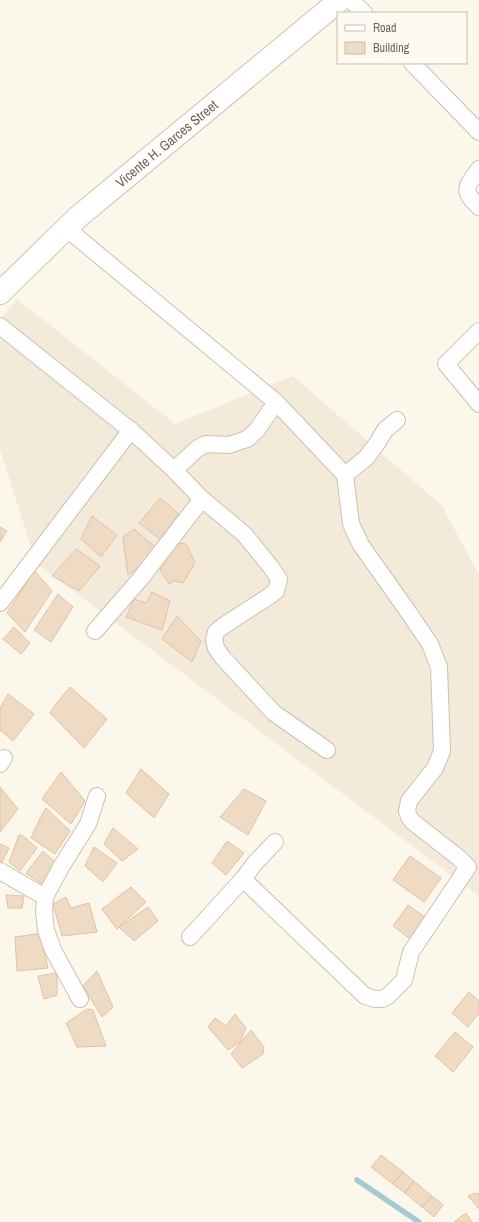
<svg xmlns="http://www.w3.org/2000/svg" width="479" height="1222" viewBox="0 0 479 1222" font-family="'Archivo Narrow',sans-serif">
  <style>
    .residential { fill: #f3ead9 }
    .lines { fill: none; stroke-linecap: round; stroke-linejoin: round }
    .stream { stroke: #a6c9d6; stroke-width: 5.5 }
    .building { fill: #efdac3; stroke: #e1c2a5 }
    .street-casing { stroke: #cdc0b0; stroke-width: 18 }
    .secondary-casing { stroke: #d0c1ae; stroke-width: 24 }
    .street { stroke: #fff; stroke-width: 16 }
    .secondary { stroke: #fff; stroke-width: 22 }
    .labels { text-anchor: middle; dominant-baseline: central; stroke-width: 4; stroke-linejoin: round; paint-order: stroke }
    .street-label { font-size: 14px; fill: #75614e; stroke: #fefaf1 }
  </style>
  <rect width="100%" height="100%" fill="#fbf7ea"/>
  <!-- residential -->
  <path class="residential" d="M17 299 175 424 293 376 442 506 479 575V896L36 563 0 449V320Z"/>
  <g class="lines">
    <!-- stream -->
    <path class="stream" d="M357 1180 419 1222"/>
  </g>
  <!-- building -->
  <path class="building" d="M160 498 179 514 160 539 139 523Z
    M92 516 117 535 101 557 81 539Z
    M0 527 7 531 0 542Z
    M134 529 160 551 128 575 123 537Z
    M180 543 186 544 195 563 183 583 174 581 169 584 160 570 170 553Z
    M76 549 100 566 79 591 52 576Z
    M34 570 52 591 25 632 7 613Z
    M152 592 170 601 162 630 126 617 134 599 146 603Z
    M58 594 73 607 51 642 34 630Z
    M177 616 201 641 192 662 162 639Z
    M14 627 30 643 21 654 3 639Z
    M70 687 107 719 84 748 50 713 55 705Z
    M8 694 34 714 13 741 0 730V708Z
    M141 769 169 794 154 818 126 793Z
    M61 772 85 801 71 824 42 799Z
    M0 787 18 809 0 832Z
    M244 789 266 801 248 835 220 817Z
    M46 808 70 831 55 854 31 838 42 814Z
    M113 828 138 849 122 861 104 844Z
    M19 835 23 836 37 848 20 871 9 862Z
    M227 841 244 853 226 875 212 863Z
    M0 844 9 848 1 864H0Z
    M94 847 117 863 103 882 85 866Z
    M43 851 56 863 42 884 26 873Z
    M410 856 441 878 424 902 393 880Z
    M131 887 146 902 117 929 102 909Z
    M6 895 24 896 22 908H8Z
    M66 897 71 908 89 903 97 932 62 936 53 904Z
    M408 905 429 920 414 942 393 926Z
    M148 907 158 921 134 941 119 927Z
    M43 933 41 938 48 968 17 971 15 937Z
    M97 971 113 1007 102 1017 83 986Z
    M57 973V995L44 999 38 976Z
    M469 992 479 1001V1013L468 1027 452 1013Z
    M87 1009 93 1010 106 1046 77 1047 66 1023Z
    M235 1014 246 1028 240 1042 228 1050 208 1027 215 1018 226 1026Z
    M251 1030 264 1047 263 1054 242 1068 231 1054Z
    M455 1032 473 1047 453 1072 435 1056Z
    M381 1155 403 1172 393 1184 371 1167Z
    M403 1172 414 1181 405 1193 393 1184Z
    M414 1181 432 1196 422 1207 405 1193Z
    M475 1193 479 1194V1209L468 1196Z
    M432 1196 443 1205 434 1217 422 1207Z
    M466 1213 472 1222H454Z"/>
  <g class="lines">
    <!-- street casing -->
    <g class="street-casing">
      <path id="street" d="M351 0 364 13
        M412 63 479 132
        M479 169C466 187 461 190 479 207
        M66 228 276 402
        M0 326 134 433 174 470 202 499 244 534 270 566 279 579 276 591 268 597 223 626 216 632 214 640 216 648 223 658 274 713 327 750
        M479 331 446 364 479 404
        M174 470 198 448 206 444 229 445 247 439 257 430 276 402 345 475 351 524 361 545 409 613 430 644 439 667 442 751 435 768 409 801 407 811 409 817 413 822 459 858 468 867 411 952 404 980 388 996 382 999H375L365 996 243 879 190 937
        M345 475 366 458 376 445 385 430 397 420
        M0 603 131 430
        M95 631 141 578 202 499
        M0 764 4 758
        M0 871 45 897
        M243 879 255 863 275 842
        M80 999 53 950 46 930 44 912 45 897 61 867 88 824 97 796"/>
    </g>
    <!-- secondary casing -->
    <g class="secondary-casing">
      <g id="secondary">
        <path id="s1" d="M0 293 78 217 340 0"/>
      </g>
    </g>
    <!-- street -->
    <use href="#street" class="street"/>
    <!-- secondary -->
    <use href="#secondary" class="secondary"/>
  </g>
  <g class="labels">
    <!-- street labels -->
    <g class="street-label">
      <text stroke="none"><textPath href="#s1" startOffset="224">Vicente H. Garces Street</textPath></text>
    </g>
  </g>
  <!-- legend -->
  <rect x="337" y="12" width="130" height="52" fill="#fefaf1" stroke="#c7bdb0"/>
  <rect x="345" y="25" width="20" height="6" fill="#ffffff" stroke="#c7bdb0"/>
  <text x="373" y="32" font-size="12" fill="#75614e">Road</text>
  <rect x="345" y="42" width="20" height="12" fill="#efdac3" stroke="#c7bdb0"/>
  <text x="373" y="52" font-size="12" fill="#75614e">Building</text>
</svg>
